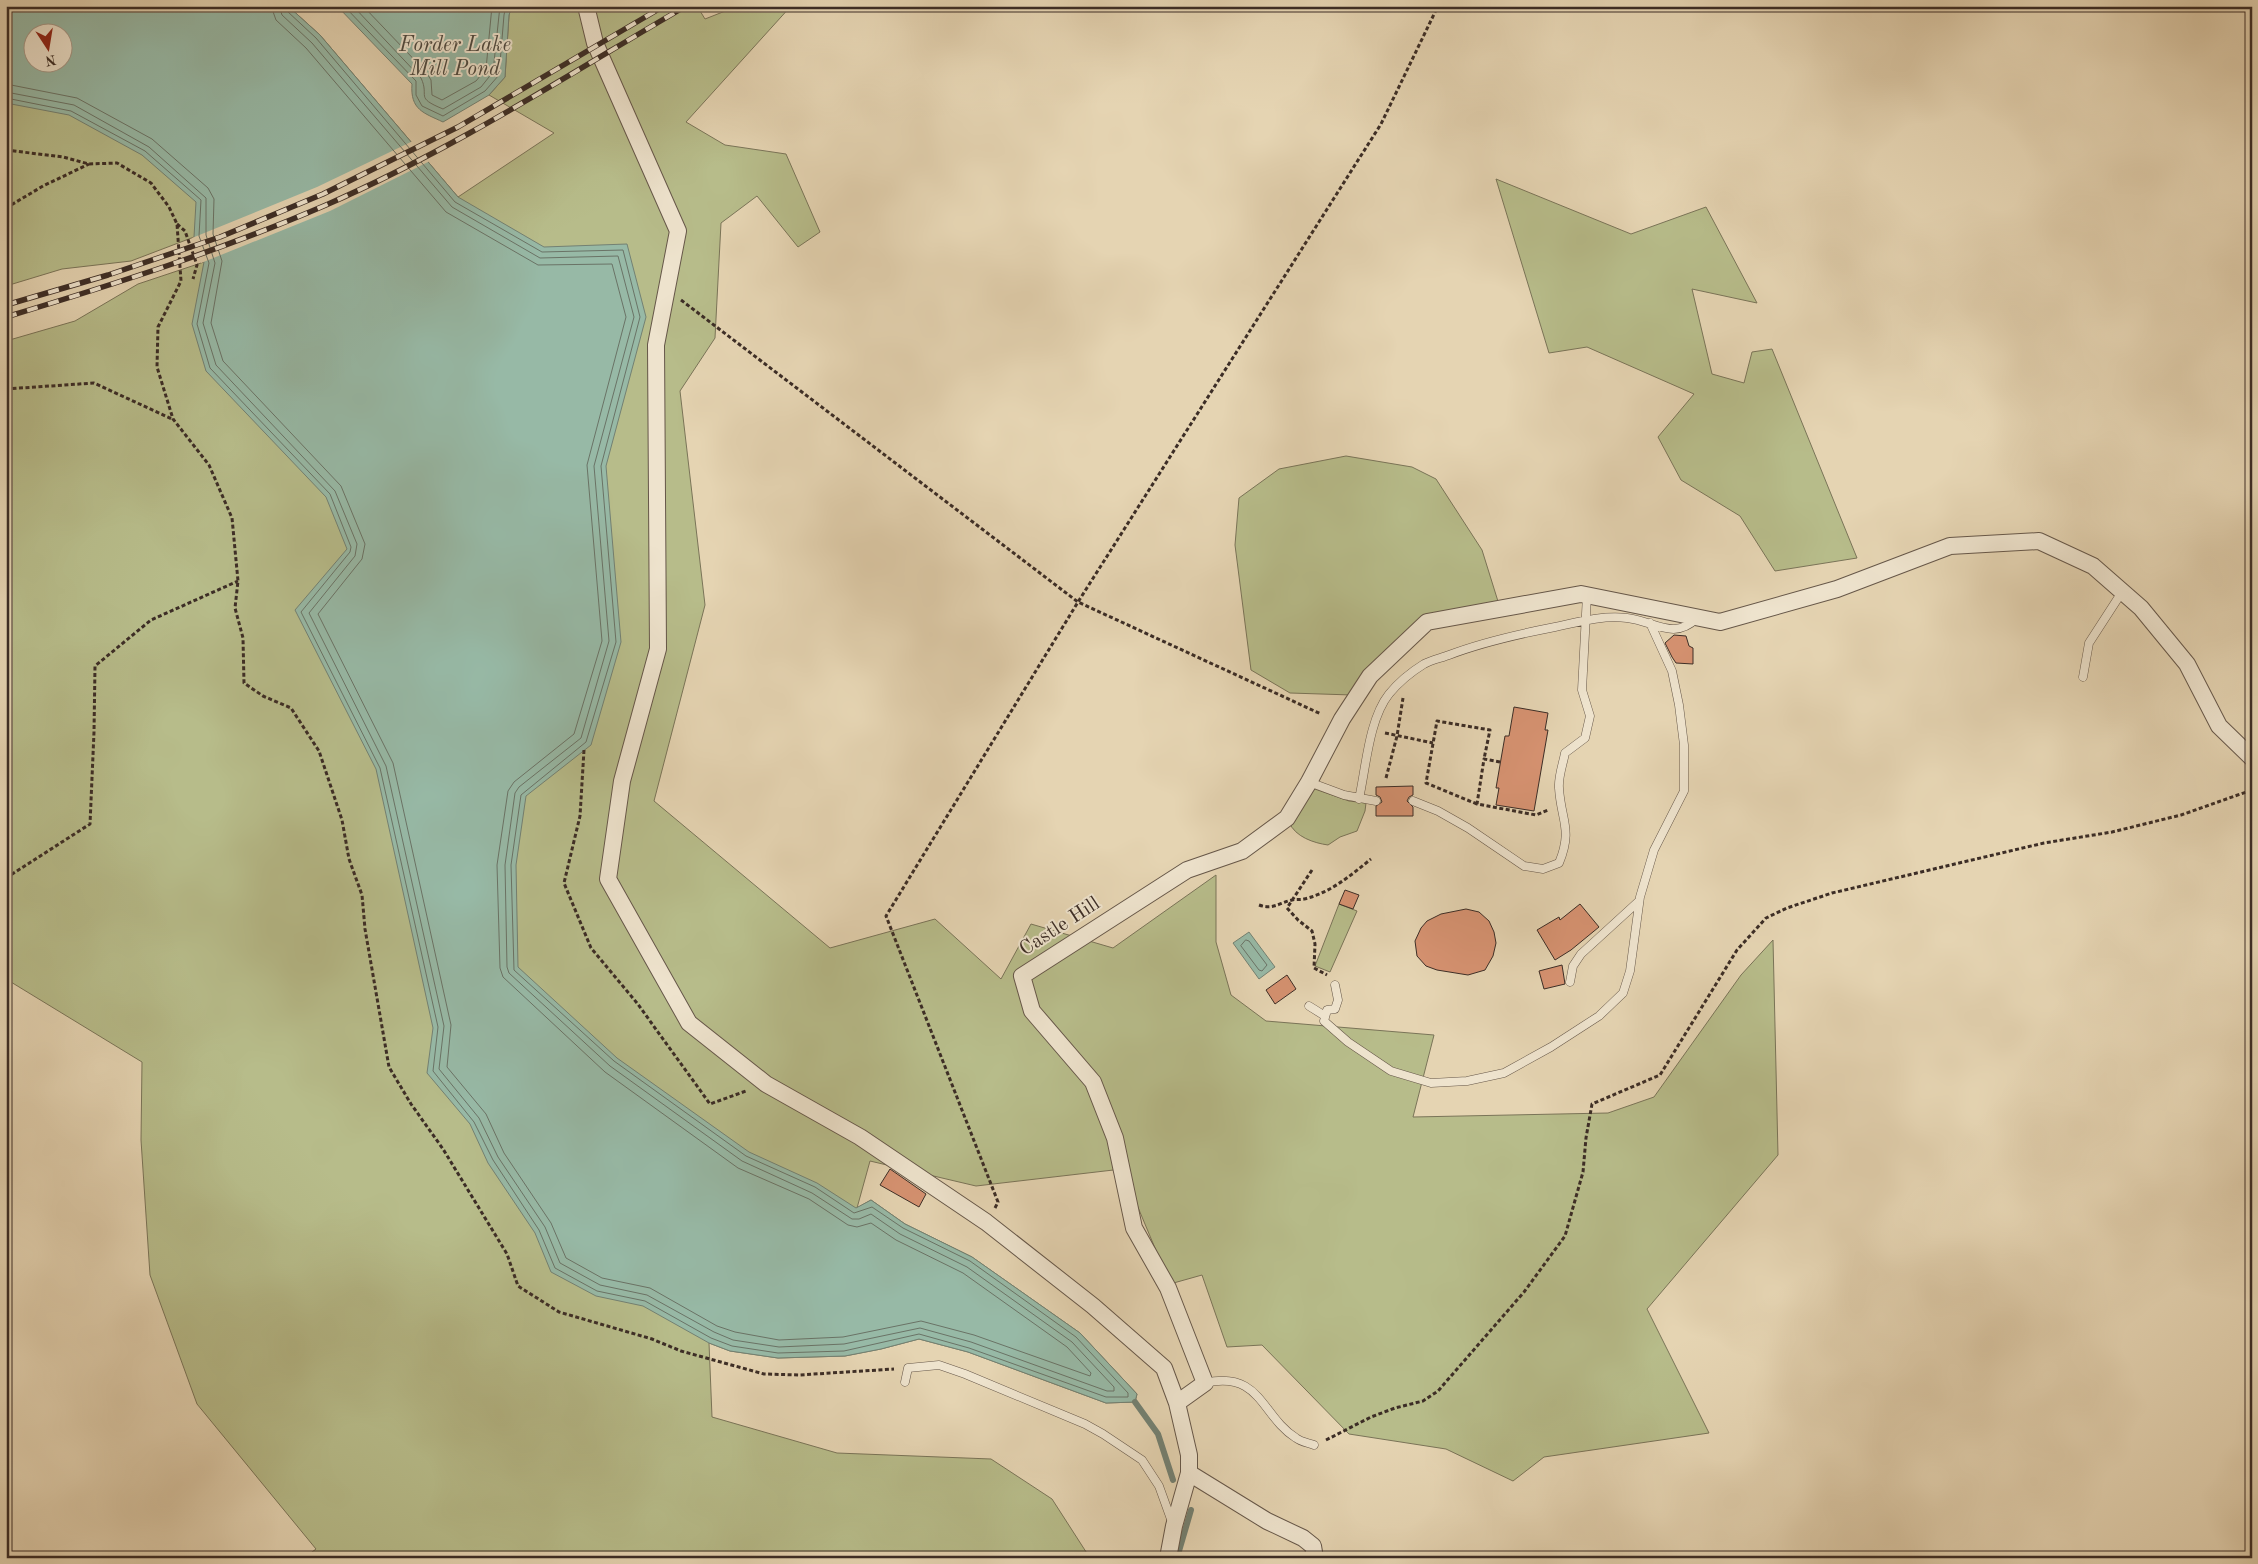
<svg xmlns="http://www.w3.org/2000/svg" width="2258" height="1564" viewBox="0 0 2258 1564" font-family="'Old Standard TT',serif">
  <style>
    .green { fill: #b7bc8a; stroke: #7a7458; fill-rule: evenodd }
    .water { fill: #97b9a6; stroke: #738173; fill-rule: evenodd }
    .pier { fill: #e5d4b2 }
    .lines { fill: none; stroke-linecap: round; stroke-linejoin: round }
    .shore { stroke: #6a7366; stroke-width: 1 }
    .stream { stroke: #738173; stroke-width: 6 }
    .building { fill: #d69271; stroke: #3c2d26 }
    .lane-casing { stroke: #665749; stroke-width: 9 }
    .street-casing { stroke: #665749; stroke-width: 18 }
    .path { stroke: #3c2d26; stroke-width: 3; stroke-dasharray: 4 2.5; stroke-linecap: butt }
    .lane { stroke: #eee3cd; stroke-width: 8 }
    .street { stroke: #eee3cd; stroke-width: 16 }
    .rail-casing { stroke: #3c2d26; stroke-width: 5.5 }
    .rail { stroke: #eee3cd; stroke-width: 4; stroke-dasharray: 11; stroke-linecap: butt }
    .labels { text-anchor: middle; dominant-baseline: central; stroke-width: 4; stroke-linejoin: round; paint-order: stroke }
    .street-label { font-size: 20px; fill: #3c2d26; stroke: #eee3cd }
    .water-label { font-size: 21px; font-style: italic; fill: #4e4940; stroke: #eee3cd }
  </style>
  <rect width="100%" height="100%" fill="#e5d4b2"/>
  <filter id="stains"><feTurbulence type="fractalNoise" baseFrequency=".004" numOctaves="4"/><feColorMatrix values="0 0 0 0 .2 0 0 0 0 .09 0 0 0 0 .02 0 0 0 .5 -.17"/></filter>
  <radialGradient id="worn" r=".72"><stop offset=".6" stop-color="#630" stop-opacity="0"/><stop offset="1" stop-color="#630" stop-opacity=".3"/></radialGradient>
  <!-- green -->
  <path class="green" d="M6 6H288L320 35 458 197 554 133 489 95 505 77 509 15 512 6H697L705 19 738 6H791L686 122 725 145 786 154 820 232 798 247 757 196 721 223 715 338 680 391 705 605 654 801 830 948 935 919 1001 979 1031 924 1113 948 1216 875V942L1231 995 1266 1021 1434 1035 1413 1117 1608 1113 1654 1097 1741 975 1773 940 1778 1155 1647 1309 1709 1433 1544 1457 1513 1481 1446 1449 1349 1434 1262 1345 1227 1347 1202 1275 1170 1284 1122 1169 976 1186 870 1161 857 1208 871 1200 905 1224 972 1257 1080 1333 1137 1394 1135 1402 1106 1403 968 1352 919 1339 881 1349 845 1356 778 1358 730 1351 709 1343 712 1417 837 1453 991 1459 1052 1499 1090 1558H304L316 1549 197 1404 150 1275 141 1140 142 1062 6 979V341L75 321 138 284 204 262 194 237 131 261 62 269 6 286ZM32 32H62V62H32Z
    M1496 179 1631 234 1706 207 1757 303 1692 289 1712 374 1744 383 1752 352 1772 349 1857 558 1775 571 1740 516 1681 480 1658 437 1694 394 1587 347 1549 353Z
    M1346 456 1412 467 1436 479 1482 550 1501 611 1430 626 1386 649 1352 695 1290 693 1251 670 1235 545 1239 498 1279 469Z
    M1309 787 1349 801 1366 803 1365 811 1357 831 1340 837 1328 845C1314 843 1295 837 1289 822Z
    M1339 904 1357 911 1330 972 1315 966Z"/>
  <!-- water -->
  <path class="water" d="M6 6H288L320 35 458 197 544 247 627 244 646 317 606 466 621 642 591 745 526 796 516 865 518 967 617 1058 749 1152 817 1183 856 1208 871 1200 905 1224 972 1257 1080 1333 1137 1394 1135 1402 1106 1403 968 1352 919 1339 881 1349 845 1356 778 1358 730 1351 709 1343 643 1306 596 1296 551 1272 535 1233 488 1163 470 1124 427 1073 433 1028 376 769 295 610 347 549 326 497 206 371 192 324 204 262 194 237 196 202 142 155 69 115 6 103ZM32 32H62V62H32Z
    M337 6H512L509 15 505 77 489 95 443 122C424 113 410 110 412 84Z
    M1249 932 1275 967 1259 979 1233 943Z"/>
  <!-- pier -->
  <path class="pier" d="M413 141 430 161 330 211 201 263 192 238 317 187Z"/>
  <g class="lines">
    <!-- shore -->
    <path class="shore" d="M344 6 416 81V95L422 106 443 116 485 91 499 75 504 15 506 6
      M353 6 421 78C430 97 414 97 443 109L481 87 493 72 500 6
      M363 6 426 72 431 80 432 95 442 100 476 81 486 69 492 6
      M6 84 77 98 152 139 208 188 214 199 213 234 222 261 211 323 223 361 341 486 365 544 362 559 318 614 393 763 451 1025 447 1067 486 1114 504 1153 551 1223 566 1258 602 1278 650 1288 717 1326 735 1332 779 1340 843 1337 921 1321 974 1335 1090 1376 1091 1373 1067 1347 963 1273 896 1240 871 1223 857 1227 848 1225 809 1199 738 1168 605 1072 503 977 500 968 497 865 508 791 514 782 574 734 602 641 587 465 626 317 612 264 538 265 446 212 306 48 276 20 271 6
      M6 92 74 105 149 147 206 198V235L215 263 203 323 216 365 335 491 357 544 355 556 309 613 386 766 444 1026 439 1069 479 1118 498 1157 545 1227 560 1263 600 1285 647 1295 714 1332 733 1340 779 1347 844 1344 920 1328 971 1342 1107 1391H1114V1387L1072 1342 967 1267 900 1234 871 1214 859 1219H852L812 1193 742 1161 610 1066 509 973 507 967 505 865 515 793 519 787 581 738 609 641 594 466 634 317 618 256 540 258 452 207 312 43 282 15 279 6
      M6 98 71 111 145 151 201 200 199 236 209 263 197 324 210 368 330 494 351 547 350 552 301 612 380 768 438 1027 433 1071 474 1122 493 1160 539 1230 555 1268 597 1291 645 1301 711 1338 732 1346 778 1353 844 1351 919 1334 969 1348 1106 1397H1128V1393L1076 1337 970 1261 903 1228 872 1207 854 1213 815 1187 746 1156 614 1061 514 970 511 865 521 795 586 742 616 642 601 466 640 317 623 250 542 252 455 202 316 38 287 11 285 6
      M1246 940 1249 941 1267 965 1262 971 1259 970 1241 946Z"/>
    <!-- stream -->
    <path class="stream" d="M1135 1402 1158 1434 1173 1480
      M1177 1558 1191 1510"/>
  </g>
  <!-- building -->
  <path class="building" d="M1674 635 1686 636 1689 646 1693 648V664L1676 663 1672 657 1665 643Z
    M1514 707 1548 713 1545 730H1548L1534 811 1496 805 1499 788H1496L1505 736H1509Z
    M1413 786V795L1409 797 1407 801 1413 807V816H1376V806L1382 802 1380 797 1376 795V787Z
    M1345 890 1359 895 1353 909 1339 904Z
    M1580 904 1599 927 1571 950 1555 960 1537 930 1559 917 1560 920Z
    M1466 909 1479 912 1489 921 1494 932 1496 943 1493 956 1485 970 1468 975 1437 970 1426 966 1417 956 1415 941 1421 928 1427 921 1441 914Z
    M1562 965 1565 984 1544 989 1539 971Z
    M1287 975 1296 989 1275 1004 1266 990Z
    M890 1169 926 1194 919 1207 880 1185Z"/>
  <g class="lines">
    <!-- lane casing -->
    <g class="lane-casing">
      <path id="lane" d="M2083 677 2089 643 2122 592
        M1309 782 1344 795 1376 801
        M1359 799C1366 767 1369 719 1389 694 1398 683 1411 672 1424 664 1431 660 1441 658 1449 655 1483 642 1519 634 1555 627 1578 622 1603 615 1627 618 1654 621 1674 641 1697 618
        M1413 801 1438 811 1468 828 1524 866 1543 869 1559 863C1573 829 1561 821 1559 788 1558 777 1563 764 1565 753L1585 738 1590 716 1582 690 1587 595
        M1570 982 1573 966 1581 954 1639 901
        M1335 985 1338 1000 1335 1009 1327 1010 1324 1021 1348 1042 1391 1071 1431 1083 1467 1081 1504 1073 1551 1047 1599 1016 1623 993 1630 971 1640 897 1654 850 1684 791V745L1679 705 1672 671 1650 623
        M1309 1006 1325 1016
        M905 1382 908 1368 939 1365 965 1374 1085 1424 1103 1434 1142 1460 1159 1486 1172 1522
        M1205 1383C1261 1370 1261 1416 1296 1438 1301 1442 1309 1443 1314 1445"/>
    </g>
    <!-- street casing -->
    <g class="street-casing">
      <path id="street" d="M586 6 595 43 678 231 656 345 658 649 622 781 608 879 689 1023 766 1084 860 1137 986 1222 1093 1306 1164 1368 1177 1403 1189 1455V1473L1174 1526 1168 1558
        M1177 1403 1205 1383 1168 1288 1134 1228 1115 1138 1093 1082 1032 1011 1022 976 1187 870 1242 851 1287 818 1309 782 1342 719 1370 676 1427 622 1581 594 1720 622 1837 589 1950 546 2039 541 2093 566 2141 608 2187 664 2219 726 2252 758
        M1189 1473 1267 1521 1303 1538 1313 1546 1315 1558"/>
    </g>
    <!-- path -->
    <path class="path" d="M6 150 63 157 89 164 117 163 151 183 169 207 177 224 181 281 158 327 157 367 173 419 209 465 232 518 238 581 235 608 243 638 244 683 263 696 291 708 319 751 342 820 349 859 362 895 365 929 389 1067 411 1104 443 1149 507 1254 518 1286 559 1312 652 1339 681 1351 764 1374 799 1375 894 1369
      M6 208 43 186 89 164
      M177 224 185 231 197 265 193 279
      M681 300 1078 602 1321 714
      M6 389 94 383 172 419
      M1385 733 1433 743
      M584 750 580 816 564 883 591 948 637 1003 710 1104 746 1091
      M1500 762 1484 759 1477 804 1536 815 1548 810
      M1386 778 1397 736 1403 698
      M1477 804 1426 783 1437 721 1490 730 1484 759
      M1312 870 1287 908 1298 920 1312 931 1315 944 1314 968 1327 975
      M6 878 90 824 94 732 95 666 151 620 238 581
      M1259 905C1273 910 1279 903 1292 900 1296 899 1300 900 1304 899 1330 893 1350 876 1371 859
      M995 1208 998 1202 886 916 1078 602 1381 124 1438 6
      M1326 1440 1371 1417 1395 1408 1423 1401 1438 1391 1524 1292 1565 1236 1583 1172 1586 1138 1592 1104 1660 1075 1737 950 1766 918 1787 908 1832 893 2044 843 2112 832 2181 815 2252 790"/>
    <!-- lane -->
    <use href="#lane" class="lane"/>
    <!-- street -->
    <use href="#street" class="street"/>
    <!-- rail casing -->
    <g class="rail-casing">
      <path id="rail" d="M6 305 108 275 220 237 323 194 458 127 664 6
        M6 317C115 284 222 250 326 205 452 150 568 75 686 6"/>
    </g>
    <!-- rail -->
    <use href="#rail" class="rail"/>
  </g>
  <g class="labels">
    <!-- street labels -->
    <g class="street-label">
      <text transform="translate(1060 927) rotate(-33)">Castle Hill</text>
    </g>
    <!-- water labels -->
    <g class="water-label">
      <text x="455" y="45">Forder Lake<tspan x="455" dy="24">Mill Pond</tspan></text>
    </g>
  </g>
  <!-- margin -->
  <rect width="2258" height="1564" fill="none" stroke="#e5d4b2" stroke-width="25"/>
  <rect x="8" y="8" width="2243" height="1549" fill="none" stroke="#3c2d26" stroke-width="2.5"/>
  <rect x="12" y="12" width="2233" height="1539" fill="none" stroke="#3c2d26"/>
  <!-- north arrow -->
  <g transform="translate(48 48) rotate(168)"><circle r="24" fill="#eee3cd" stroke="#a79a8a"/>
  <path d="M0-4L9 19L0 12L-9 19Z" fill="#8f2418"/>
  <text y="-8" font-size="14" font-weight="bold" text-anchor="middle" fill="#3c2d26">N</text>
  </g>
  <rect width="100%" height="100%" filter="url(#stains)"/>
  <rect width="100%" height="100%" fill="url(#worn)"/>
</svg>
